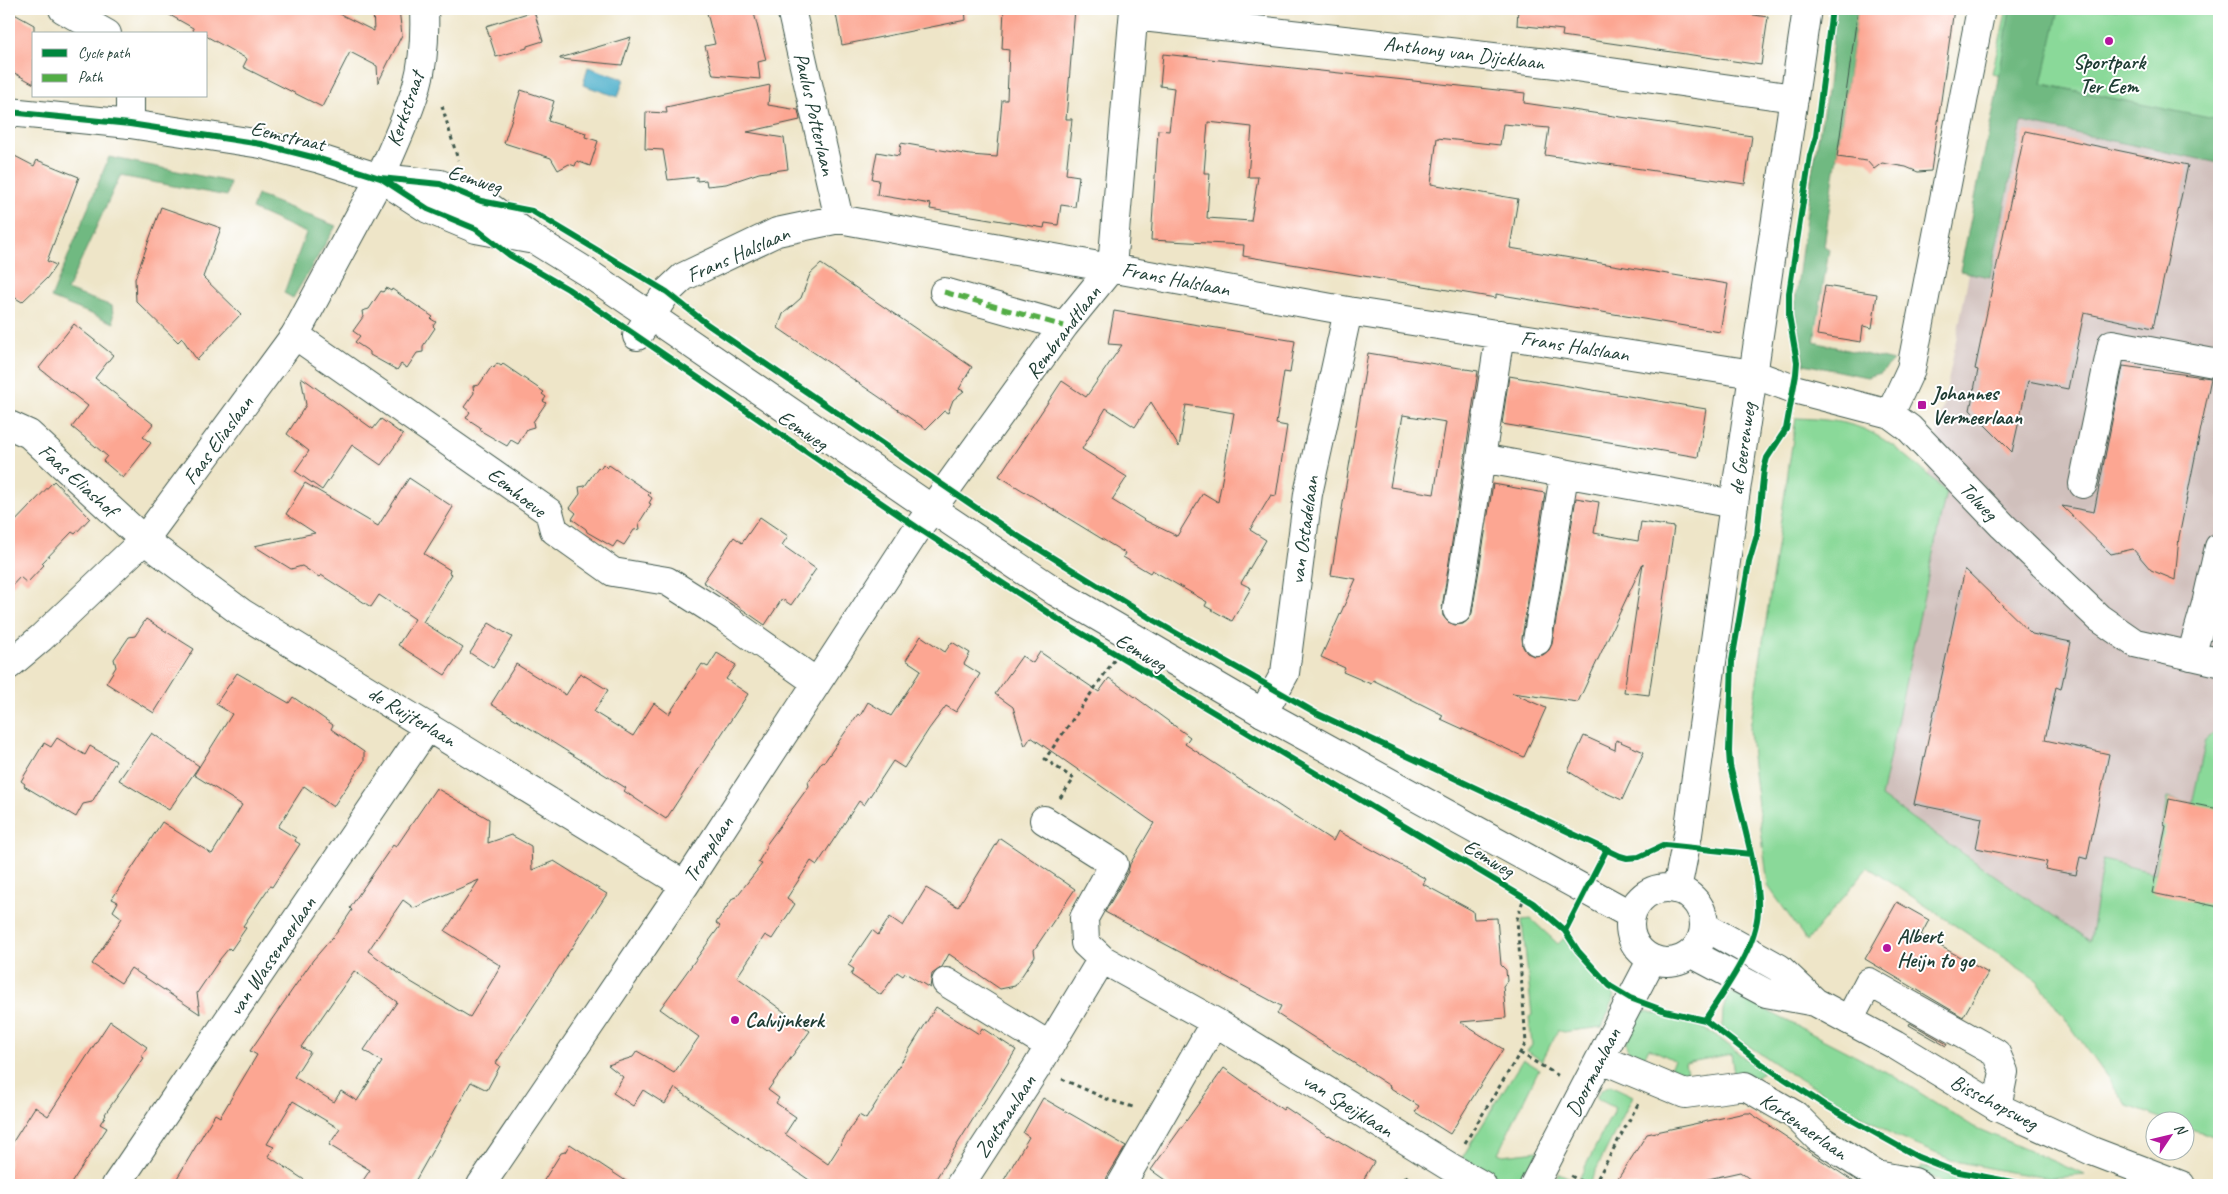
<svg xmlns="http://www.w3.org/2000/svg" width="2228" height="1194" viewBox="0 0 2228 1194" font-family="Caveat,sans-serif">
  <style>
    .industrial { fill: #d0c0bc }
    .green { fill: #8ad999; stroke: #548b66 }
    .forest { fill: #6fb981; stroke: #477b5a }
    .water { fill: #4aaeca; stroke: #34767f }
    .building { fill: #fca692; fill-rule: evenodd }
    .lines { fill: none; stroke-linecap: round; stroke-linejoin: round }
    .minor-casing { stroke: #3e564a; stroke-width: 30 }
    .major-casing { stroke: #3e564a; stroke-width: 30 }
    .path { stroke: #3e564a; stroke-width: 3; stroke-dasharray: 4 4; stroke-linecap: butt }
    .minor { stroke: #fff; stroke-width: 28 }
    .major { stroke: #fff; stroke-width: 28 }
    .quiet { stroke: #52ad45; stroke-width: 5; stroke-dasharray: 10 5; stroke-linecap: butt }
    .cycleway-casing { stroke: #fff; stroke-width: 9 }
    .cycleway { stroke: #00873e; stroke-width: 6 }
    .poi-dot { fill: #b5179e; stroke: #fff; stroke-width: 2 }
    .labels { text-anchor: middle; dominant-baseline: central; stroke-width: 4; stroke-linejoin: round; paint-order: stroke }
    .street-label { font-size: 21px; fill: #1f3d34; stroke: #fff }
    .poi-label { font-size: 21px; font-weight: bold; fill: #1f3d34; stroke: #fff; text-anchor: start }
  </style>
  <rect width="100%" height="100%" fill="#fff"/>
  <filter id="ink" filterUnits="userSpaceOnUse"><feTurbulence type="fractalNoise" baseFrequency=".02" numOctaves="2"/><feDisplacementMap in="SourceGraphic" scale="10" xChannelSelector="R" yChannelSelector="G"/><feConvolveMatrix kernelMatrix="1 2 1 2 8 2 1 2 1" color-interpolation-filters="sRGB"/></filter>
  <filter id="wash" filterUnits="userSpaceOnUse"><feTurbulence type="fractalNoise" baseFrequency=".0096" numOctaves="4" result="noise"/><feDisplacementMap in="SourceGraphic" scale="20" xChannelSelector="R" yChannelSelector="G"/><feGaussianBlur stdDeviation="1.12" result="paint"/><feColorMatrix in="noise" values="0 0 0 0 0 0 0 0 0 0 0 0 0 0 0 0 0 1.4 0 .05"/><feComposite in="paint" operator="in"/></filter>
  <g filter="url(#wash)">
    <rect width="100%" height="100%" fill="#eee5c8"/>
    <!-- industrial -->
    <path class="industrial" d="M2004 92 2219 140V1104L1879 801 1906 576 1946 392Z"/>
    <!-- green -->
    <path class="green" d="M2007 9H2219V121L1992 73Z
      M1796 418C1822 419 1851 421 1874 434 1900 448 1924 471 1946 492L1881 797 2090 941 2103 860 2155 873 2167 798 2192 804 2206 740 2219 729V1139L2186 1127V1122L2169 1121 2128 1106 2038 981 1868 867 1807 941 1768 886 1752 757 1750 729Z
      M1531 919 1558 944 1564 938 1581 963 1615 996 1602 1027 1563 1032 1558 1030 1542 1061 1527 1051 1532 1045 1529 1017 1532 1015 1522 920Z
      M1729 991 1890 1074 1974 1127 2085 1175 2050 1178 2009 1172 1954 1161 1899 1138 1780 1067 1722 1028 1723 1010Z
      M1639 1009 1694 1024 1714 1034 1763 1072 1757 1077 1735 1079 1731 1054 1685 1063 1689 1082 1665 1077 1674 1060 1649 1048 1641 1064C1617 1046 1629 1031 1639 1009Z
      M1523 1059 1539 1069 1498 1153 1503 1155 1538 1151C1536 1158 1533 1168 1529 1173 1509 1193 1479 1170 1460 1161Z
      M1610 1085 1633 1096 1589 1184 1579 1179 1615 1108 1596 1098 1600 1091Z
      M1922 1166 1944 1173 1997 1185H1946L1919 1170Z
      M1559 1173 1585 1185H1552Z"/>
    <!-- forest -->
    <path class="forest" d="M1836 9H1858L1824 246 1829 249 1814 342 1893 361 1881 373 1867 377 1804 364 1794 310 1812 172 1828 86Z
      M2010 9H2059L2042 84 2219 120V163L2022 122 1990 277 1960 271 1996 97Z
      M109 157 230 182 227 196 120 176 67 290 112 306 114 323 51 298Z
      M257 195 336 226 293 298 284 293 306 233 252 209Z"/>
    <!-- water -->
    <path class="water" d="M588 67 624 79 618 97 583 85Z"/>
    <g id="blocks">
      <!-- building -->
      <path class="building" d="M159 9H330L374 31 373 9H399L402 35 378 83 377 66 350 52 322 107 243 67 247 59 206 36V34H194L193 28Z
        M706 9H753L766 60 758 62 760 79 713 75 705 46 715 44Z
        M835 9H965L966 20 842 45Z
        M1004 9H1075L1066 119H1072L1066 174 1079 176 1075 207 1061 205 1058 225 1045 223 1044 228 930 209 931 204 877 195 879 180 872 179 877 152 899 156 901 143 970 155 997 157 1002 100H1007L1009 50 1002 49Z
        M1518 9H1712L1768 17 1761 65 1562 36 1563 30 1517 25Z
        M1858 9H1954L1931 171 1918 172 1906 167 1882 163 1874 169 1867 161 1837 157Z
        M9 11 34 25V84L9 70Z
        M534 11 543 41 527 46V48L496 57 486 26Z
        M631 37 622 65 560 59V58Z
        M1163 54 1525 93 1524 103 1752 136 1745 184 1545 155 1549 128 1503 124 1500 145 1437 138 1431 184 1518 199 1510 248 1728 284 1720 332 1496 294V298L1243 256 1244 245 1151 240 1158 130 1169 131 1174 88 1160 86ZM1208 122 1252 127 1248 177H1258L1251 221 1207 218 1210 173H1204Z
        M770 85 768 105 798 110 800 120 747 132 784 138 788 169 759 173 726 184 707 186 706 180 697 181V177L668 180 663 150 645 149 646 112 667 113 666 107Z
        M521 90 554 101 548 121 586 133 585 137 598 141 590 166 577 161 575 166 569 164 558 170 551 158 504 143Z
        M2025 131 2188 165 2153 328 2084 313 2068 389 2028 381 2012 452 1970 410 1978 370 1975 369Z
        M9 153 34 166 37 160 79 177 47 261 56 265 47 278 22 302 9 294Z
        M161 207 221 228 203 277 241 314 197 360 182 338 178 342 136 301 135 279Z
        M821 264 972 367 959 389 964 391 953 400 948 413 944 411 926 429 778 328 783 314 801 298 810 274Z
        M1825 286 1877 294 1872 328 1863 326 1861 342 1817 335Z
        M386 288 391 291 392 289 433 317 431 319 436 322 433 326 435 328 423 346V352L417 353 407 368 401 364 397 370 370 355V352L355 342 360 336 353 331 363 317 362 311 369 309 381 291 383 292Z
        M1114 311 1295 341 1290 373 1284 372 1276 424 1287 426 1276 496 1271 495 1250 530 1266 540 1241 583 1251 588 1232 621 1205 606 1207 602 1152 570 1150 573 1123 557 1125 553 999 476 1062 381 1086 397 1122 345 1108 344ZM1151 402 1179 447 1186 405 1234 413 1218 502 1203 493 1177 536 1146 521 1112 500 1127 477 1082 449 1106 408 1135 427Z
        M74 324 113 355 95 378 153 424 143 437 151 443 123 478 103 461 107 456 72 427 88 406 39 368Z
        M1368 353 1478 371 1442 608 1443 616 1448 622 1455 625 1463 624 1469 619 1472 613 1493 484 1545 493 1522 638 1523 647 1527 653 1534 656 1543 655 1549 650 1552 644 1576 498 1599 502 1594 533 1638 541 1641 522 1674 527 1649 695 1624 692 1643 563 1578 702 1512 693 1546 708 1524 757 1441 719 1443 715 1373 680 1371 684 1343 672 1345 668 1321 657 1356 579 1331 575ZM1403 415 1446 422 1434 494 1390 487Z
        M497 363 501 366 503 364 544 392 542 394 546 397 543 401 546 403 533 422 534 427 527 429 518 444 511 440 507 446 481 431 480 427 466 418 470 412 464 407 474 393 473 386 479 385 492 366 494 368Z
        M2123 366 2211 378 2179 537 2175 580 2151 570 2133 549 2111 554 2062 506 2094 512Z
        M1509 376 1706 409 1698 457 1502 424Z
        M301 377 373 429 381 419 403 435 381 465 352 445 322 490 295 471 309 451 287 434 306 405Z
        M603 464 607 468 609 465 650 493 648 495 652 498 649 503 651 504 639 523 640 529 634 530 624 545 617 541 613 547 587 532 586 529 572 519 576 513 570 508 580 494 579 487 585 486 598 467 600 469Z
        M409 478 453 507 424 554 450 570 449 573 452 574 423 622 463 648 445 675 398 645 415 619 379 595 371 607 321 575 319 577 302 566 291 569 254 546 315 533 286 514 305 483 378 526Z
        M54 481 90 518 75 534 72 532 42 563 44 565 27 583 20 577 9 589V528Z
        M760 517 788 536 782 545 816 569 791 605 782 599 765 625 703 582 734 537 742 543Z
        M1965 569 2032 634 2071 642 2061 689 2056 687 2045 740 2109 754 2087 859 2080 857 2076 875 2045 869 2047 862 1976 848 1982 818 1914 804Z
        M146 619 194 649 154 713 106 683 116 667 114 659 129 637 135 636Z
        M489 623 512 637 493 668 470 653Z
        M921 636 945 652 952 642 970 653 964 664 980 674 956 712 946 706 929 729 904 768 893 761 864 805 859 801 817 865 811 861 787 898 795 904 772 939 765 935 737 977 810 1031 768 1090 779 1098 776 1103 796 1117 785 1134 828 1164 859 1115 866 1119 936 1007 979 1034 982 1028 1016 1050 932 1185H814L815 1184 675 1088 665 1104 643 1090 633 1106 613 1093 623 1077 608 1065 633 1057 637 1051 674 1073 699 1037 660 1009 720 926 716 923 733 898 736 897 762 864 758 862 766 849V845L809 786 808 782 822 762 825 761 858 714 860 716 868 702 891 716 921 670 906 660Z
        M1040 652 1099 692 1109 678 1190 737 1185 744 1333 841 1338 831 1426 879 1423 884 1473 911 1474 919 1497 918 1501 965 1506 970 1507 981 1503 986 1506 1018 1460 1022 1503 1049 1450 1134 1415 1112 1419 1106 1389 1087 1390 1086 1277 1014 1281 1006 1105 912 1128 872 1130 864 1154 823 1031 737 1025 746 1013 707 995 694 1022 656 1033 663Z
        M717 653 736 665 726 679 748 694 666 819 624 791 626 788 491 704 516 664 566 695 580 673 608 690 594 712 633 736 654 703 669 714 702 664 708 667Z
        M237 673 289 703 293 697 333 725 331 729 364 752V761L333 807 304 786 278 827 296 838 295 841 300 844 272 887 270 886 243 926 246 928 231 950 229 948 220 959 197 993 200 1014 131 968 121 983 92 964 122 918 113 911 118 902 112 899 162 822 212 854 242 805 194 775 232 714 216 704Z
        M152 733 199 766 169 810 119 780Z
        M1584 736 1615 750 1616 740 1644 752 1622 800 1595 788 1568 771Z
        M57 738 85 755 90 746 116 761 92 802 83 804 76 817 24 786 25 784 21 781 44 743 51 747Z
        M436 788 489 819 488 843 511 835 531 846 532 870 554 861 607 894 496 1063 500 1066 487 1090 471 1082 413 1185H360L370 1170 329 1145 340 1129 293 1101 267 1144 274 1147 268 1156 312 1185H173L215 1114 220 1117 257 1055 250 1051 313 960 338 931 352 910 350 908 359 894 393 845 396 847ZM479 880 445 931 501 966 470 1017 411 982 368 951 403 900 414 908ZM354 971 397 1002 364 1050 382 1062 357 1101 341 1091 334 1102 294 1077 310 1052 301 1047Z
        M2169 799 2219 809V907L2152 893 2166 826 2164 825Z
        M1000 838 1075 889 1034 950 1035 956 1015 986 1000 989 949 954 942 967 932 974 930 988 905 973 903 976 897 972 881 995 851 975 854 969 848 965 872 930 878 935 890 917 903 926 926 888 958 907Z
        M1897 902 1929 920 1921 935 1988 973 1963 1017 1865 959Z
        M110 1021 147 1047 141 1056 144 1058 105 1114 106 1115 100 1124 107 1128 70 1185H9V1148L35 1107 48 1116Z
        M1910 1023 1947 1044 1946 1046 1909 1025Z
        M1224 1068 1283 1110 1285 1107 1328 1136 1329 1135 1374 1162 1360 1185H1172L1151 1170Z
        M1043 1098 1126 1146 1107 1177 1105 1185H1001L1029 1137 1023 1133Z
        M1745 1113H1750L1859 1185H1758L1740 1172 1681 1185H1614L1647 1134Z
        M570 1144 632 1185H541L561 1153 565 1152Z"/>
    </g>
  </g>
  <g filter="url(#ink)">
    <use href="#blocks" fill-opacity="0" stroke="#3e564a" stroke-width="1"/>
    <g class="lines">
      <!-- minor casing -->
      <g class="minor-casing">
        <path id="minor" d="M63 9 107 34
          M791 9 839 219
          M1134 16 1547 63 1794 98
          M130 124V96
          M380 178C393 148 408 117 417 85 424 61 425 34 424 9
          M944 292 1064 326
          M1500 334 1481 458 1734 504
          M295 335 549 512 554 530 613 572 667 581 724 617 816 682
          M637 336 667 292 683 277 777 232 839 219 1348 311 1753 374 1794 389 1890 414 1909 428 2003 526 2099 618 2135 643 2219 662
          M1890 414 1911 369 1981 9
          M9 425 29 434 144 540 242 613 685 885
          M2083 484 2112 344 2219 364
          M1457 610 1481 458
          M1537 641 1564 475
          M2191 656 2206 604 2219 547
          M1263 713 1285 673 1308 494 1348 311
          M1044 820 1114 864 1084 918 1085 943 1102 959
          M946 982 1050 1046
          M1849 1020 1869 982 1996 1053 2004 1072 1997 1107
          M1601 1059 1685 1094 1745 1086 1795 1115 1818 1138 1876 1175 1914 1182 1920 1185
          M116 1185 428 726
          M481 1185 685 885 918 528 1064 326 1112 267 1134 9
          M960 1185 1037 1067 1102 959 1215 1022 1450 1167 1482 1185
          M1121 1185 1215 1022
          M1534 1185 1652 959"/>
      </g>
      <!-- major casing -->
      <g class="major-casing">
        <path id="major" d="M9 112 130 124 261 144 320 159 380 178 440 184 481 201 535 240 585 271 932 509 1056 592 1263 713 1631 915
          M385 181 428 209 476 229 529 239
          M9 665 41 638 144 540 295 335 380 178
          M1630 925a37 37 0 1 1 74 0a37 37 0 1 1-74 0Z
          M1677 889 1688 834 1734 504 1807 9
          M1704 926 1779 968 1815 1002
          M1691 953 1766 993 1815 1002 1895 1045 1997 1107 2092 1151 2181 1185"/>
      </g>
      <!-- path -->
      <path class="path" d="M442 106 458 160
        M1060 798 1074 779 1045 759 1115 659
        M1520 1053 1559 1076
        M1062 1079 1109 1100 1133 1107
        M1465 1143 1526 1043 1517 919 1524 897
        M1571 1176 1588 1185
        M1400 1185 1408 1175
        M1594 1185 1638 1104"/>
      <!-- minor -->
      <use href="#minor" class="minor"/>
      <!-- major -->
      <use href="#major" class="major"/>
      <!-- quiet -->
      <path class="quiet" d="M944 292 1064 326"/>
      <!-- cycleway casing -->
      <g class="cycleway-casing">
        <path id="cycleway" d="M9 112 130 124 261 144 320 159 380 178 440 184 481 201 532 211 667 292 707 324 1013 533 1155 621 1316 713 1620 856 1627 858 1639 857 1665 845 1751 854C1755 872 1759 892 1758 911 1756 948 1725 989 1705 1020
          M382 179 428 209 476 229 511 256 568 289 918 528 1064 623 1533 903 1565 931 1578 951 1610 986 1630 998 1665 1011 1705 1020 1762 1064 1823 1104 1918 1157 1954 1171 2028 1185
          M1751 854 1730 766 1729 752 1732 661 1749 562 1757 535 1764 469 1767 458 1786 429 1796 374 1797 362 1789 316V293L1810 156 1816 136 1832 9
          M1565 931 1607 849"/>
      </g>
      <!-- cycleway -->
      <use href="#cycleway" class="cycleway"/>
    </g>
  </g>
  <!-- markers -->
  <g class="poi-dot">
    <circle cx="2109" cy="41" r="5"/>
    <rect x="1917" y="400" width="10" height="10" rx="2.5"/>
    <circle cx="1887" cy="948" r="5"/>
    <circle cx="735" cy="1020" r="5"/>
  </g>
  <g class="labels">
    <!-- street labels -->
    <g class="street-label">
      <text transform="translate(1464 53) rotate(7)">Anthony van Dijcklaan</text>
      <text transform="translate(405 109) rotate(-71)">Kerkstraat</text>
      <text transform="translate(815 114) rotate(77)">Paulus Potterlaan</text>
      <text transform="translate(288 136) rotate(13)">Eemstraat</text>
      <text transform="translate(475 179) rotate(17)">Eemweg</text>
      <text transform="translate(738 254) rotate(-24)">Frans Halslaan</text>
      <text transform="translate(1176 279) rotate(11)">Frans Halslaan</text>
      <text transform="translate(1063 332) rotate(-53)">Rembrandtlaan</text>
      <text transform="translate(1575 346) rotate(9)">Frans Halslaan</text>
      <text transform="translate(803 430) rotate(34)">Eemweg</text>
      <text transform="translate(218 440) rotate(-54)">Faas Eliaslaan</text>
      <text transform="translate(1742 449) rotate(-82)">de Geerenweg</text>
      <text transform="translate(78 480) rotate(42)">Faas Eliashof</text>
      <text transform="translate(517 492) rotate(38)">Eemhoeve</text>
      <text transform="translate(1979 501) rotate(46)">Tolweg</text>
      <text transform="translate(1304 530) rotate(-82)">van Ostadelaan</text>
      <text transform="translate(1141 652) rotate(31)">Eemweg</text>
      <text transform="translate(412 716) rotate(31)">de Ruijterlaan</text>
      <text transform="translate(708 849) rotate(-57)">Tromplaan</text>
      <text transform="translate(1489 858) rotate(31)">Eemweg</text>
      <text transform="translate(272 956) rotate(-56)">van Wassenaerlaan</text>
      <text transform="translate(1593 1072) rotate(-63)">Doormanlaan</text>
      <text transform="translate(1994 1102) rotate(28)">Bisschopsweg</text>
      <text transform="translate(1348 1105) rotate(32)">van Speijklaan</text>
      <text transform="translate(1005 1116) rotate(-57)">Zoutmanlaan</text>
      <text transform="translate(1804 1126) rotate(35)">Kortenaerlaan</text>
    </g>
    <!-- poi labels -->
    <g class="poi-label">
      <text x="2109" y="62" text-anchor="middle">Sportpark<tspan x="2109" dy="24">Ter Eem</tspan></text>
      <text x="1932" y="393">Johannes<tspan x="1932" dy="24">Vermeerlaan</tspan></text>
      <text x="1897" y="936">Albert<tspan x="1897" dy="24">Heijn to go</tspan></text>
      <text x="745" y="1020">Calvijnkerk</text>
    </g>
  </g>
  <!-- margin -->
  <rect width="2228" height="1194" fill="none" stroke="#fff" stroke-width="30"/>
  <!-- legend -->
  <rect x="32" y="32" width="175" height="65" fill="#ffffff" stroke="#a5b1ae"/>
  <rect x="42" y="49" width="25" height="8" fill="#00873e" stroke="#a5b1ae"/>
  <text x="78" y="58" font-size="15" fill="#1f3d34">Cycle path</text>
  <rect x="42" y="74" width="25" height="8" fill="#52ad45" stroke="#a5b1ae"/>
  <text x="78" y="82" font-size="15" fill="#1f3d34">Path</text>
  <!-- north arrow -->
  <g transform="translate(2170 1136) rotate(55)"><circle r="24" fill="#ffffff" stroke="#a5b1ae"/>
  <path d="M0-4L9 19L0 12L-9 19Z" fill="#b5179e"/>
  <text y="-8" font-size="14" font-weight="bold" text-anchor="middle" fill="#1f3d34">N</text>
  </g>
</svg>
